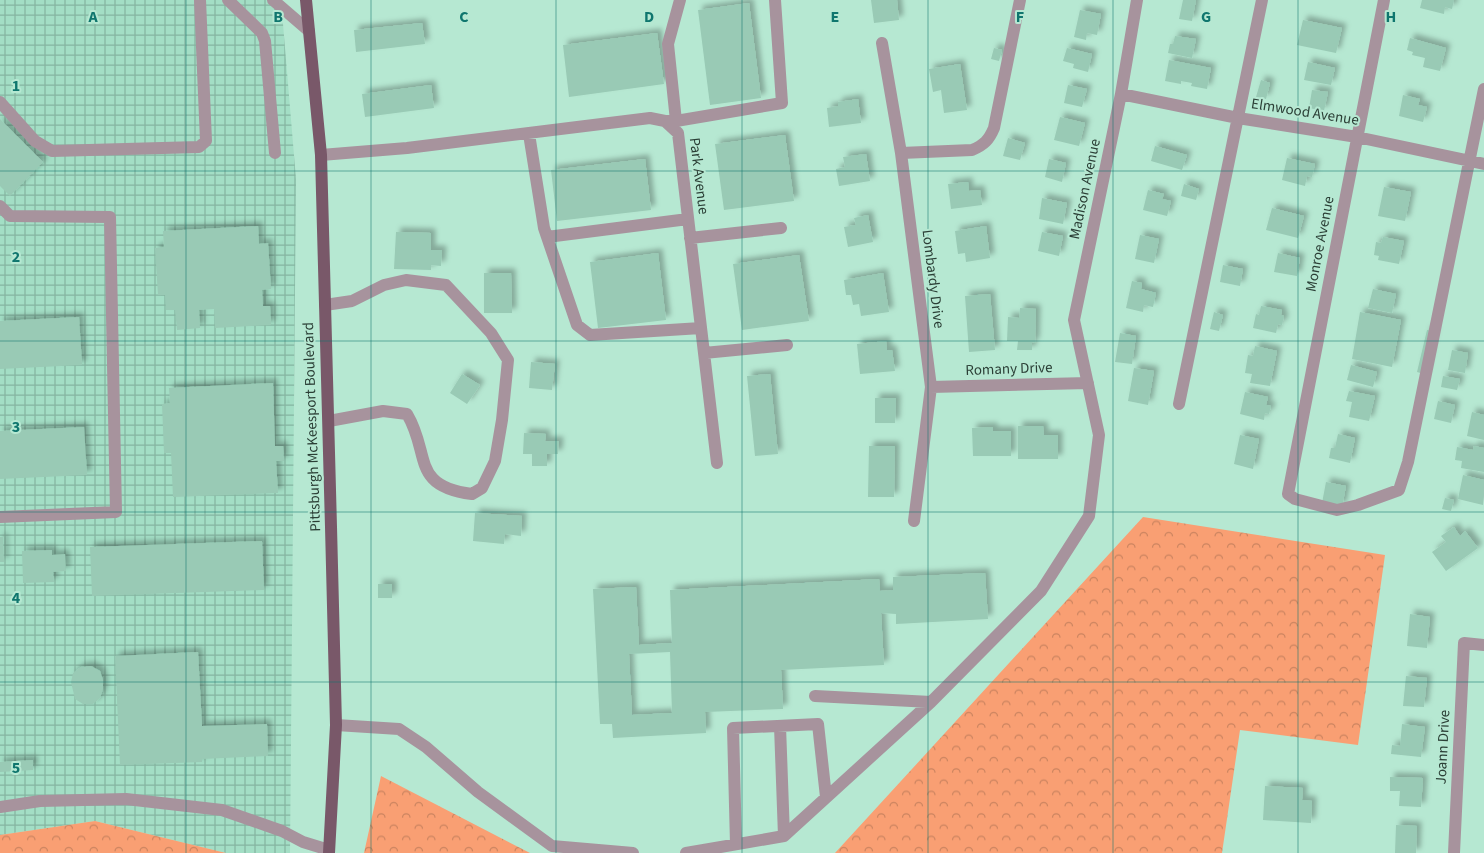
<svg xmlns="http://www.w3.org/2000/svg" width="1484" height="853" viewBox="0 0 1484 853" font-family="'Source Sans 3',sans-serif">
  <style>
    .industrial { fill: url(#industrial-grid) }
    .forest { fill: url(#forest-crowns) }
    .building { fill: #99cab5; fill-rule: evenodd; filter: url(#shadow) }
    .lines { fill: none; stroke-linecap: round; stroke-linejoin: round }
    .minor { stroke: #a7939d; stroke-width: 12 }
    .major { stroke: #795869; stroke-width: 12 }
    .grid { fill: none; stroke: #0f766e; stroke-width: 1; stroke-opacity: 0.55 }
    .labels { text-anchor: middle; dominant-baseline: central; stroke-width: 4; stroke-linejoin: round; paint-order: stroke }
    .street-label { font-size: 15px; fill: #2b3f36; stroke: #b6e8d2 }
    .grid-label { font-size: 16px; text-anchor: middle; font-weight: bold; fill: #0f766e; stroke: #b6e8d2; stroke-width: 4; stroke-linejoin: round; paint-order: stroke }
  </style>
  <defs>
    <pattern id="industrial-grid" width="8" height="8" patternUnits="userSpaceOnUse" patternTransform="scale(1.25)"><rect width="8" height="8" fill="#a3dec5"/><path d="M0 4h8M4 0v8" fill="none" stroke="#85b5a1"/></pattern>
    <pattern id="forest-crowns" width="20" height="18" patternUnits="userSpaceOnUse" patternTransform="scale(1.25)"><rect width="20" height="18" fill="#f99f73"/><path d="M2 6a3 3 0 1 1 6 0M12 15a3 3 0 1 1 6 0" fill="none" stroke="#ca835f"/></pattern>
    <filter id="shadow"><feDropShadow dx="4.5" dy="-4.5" stdDeviation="2.5" flood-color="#0004"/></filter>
  </defs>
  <rect width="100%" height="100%" fill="#b6e8d2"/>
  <!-- industrial -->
  <path class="industrial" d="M0 0H281L296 179 290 853H226L95 821 0 835Z"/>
  <!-- forest -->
  <path class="forest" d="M1143 517 1385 555 1358 745 1240 730 1222 853H835Z
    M381 776 530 853H364Z
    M95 821 226 853H0V835Z"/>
  <!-- building -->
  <path class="building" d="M871 0H897L899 20 874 23Z
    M1183 0H1196L1192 21 1179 19Z
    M1422 0H1454L1452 9 1445 7 1444 14 1420 8Z
    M749 3 761 98 710 105 698 10Z
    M1080 10 1101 14 1097 35 1087 33 1086 40 1074 37Z
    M1303 20 1342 28 1336 53 1297 45Z
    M422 23 425 44 356 52 354 30Z
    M657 33 664 84 569 97 563 45Z
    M1175 36 1196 39 1192 58 1168 53 1170 44H1173Z
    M1410 38 1446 48 1440 71 1423 67 1425 58 1412 55 1413 52 1407 50Z
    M994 48 1002 50 999 61 991 59Z
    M1067 48 1092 54 1088 72 1073 68 1074 64 1063 61Z
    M1169 60 1211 68 1207 89 1191 86 1192 83 1181 81V84L1165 81Z
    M1308 62 1335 68 1331 85 1304 80Z
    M960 64 967 110 944 113 941 90 933 92 929 69Z
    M1261 80 1270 83 1266 99 1256 97Z
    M431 85 434 108 365 117 362 94Z
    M1068 85 1087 89 1082 107 1064 103Z
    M1312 90 1328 92 1324 111 1309 108Z
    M1403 95 1420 99 1418 105 1427 107 1423 122 1399 116Z
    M858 99 861 123 829 127 827 108 838 106V102Z
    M1060 117 1085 123 1079 146 1054 140Z
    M0 119 43 162 10 196 0 186Z
    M785 135 794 201 724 210 715 144Z
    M1008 138 1025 143 1020 160 1003 156Z
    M1155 146 1187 155 1182 170 1151 161Z
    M866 154 870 181 839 186 836 169 845 167 843 157Z
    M1287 158 1315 164 1312 177 1307 176 1305 186 1282 180Z
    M645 159 651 210 557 221 551 170Z
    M1049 159 1066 163 1062 182 1045 177Z
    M968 182 969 191 980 190 982 205 951 209 948 184Z
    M1184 184 1199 189 1196 200 1181 196Z
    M1384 187 1411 192 1405 221 1378 216Z
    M1148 190 1164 194 1162 199 1171 201 1167 216 1143 210Z
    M1042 198 1067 203 1063 224 1039 219Z
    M1272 208 1304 216 1298 238 1266 230Z
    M868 215 873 242 848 247 844 227 856 225 854 218Z
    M258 226 259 244 268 243 271 289 262 290 263 306H270L271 325 215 328 214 309 199 310 200 328 177 330 175 310H166L165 295H158L155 248 164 247 163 231Z
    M986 226 990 258 966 262 965 253 958 254 955 231Z
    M396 232 431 233V250H442L441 266 431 265V270L394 269Z
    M1042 232 1063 236 1059 256 1038 251Z
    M1140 235 1159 239 1154 263 1135 259Z
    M1383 237 1404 241 1399 264 1378 260 1379 256 1374 255 1376 242 1381 243Z
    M658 253 666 320 598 328 590 262Z
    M1278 253 1300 258 1297 276 1274 272Z
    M799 255 809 321 742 330 733 264Z
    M1223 265 1243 269 1240 286 1220 282Z
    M484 273H511L512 313H484Z
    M883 273 889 312 861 316 859 304 853 305 851 295H846L844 280Z
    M1132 281 1142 283 1141 289 1156 293 1153 307 1144 305 1143 312 1126 308Z
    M1373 289 1396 294 1392 313 1368 308Z
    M990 294 995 350 969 352 965 296Z
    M1261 306 1282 310 1281 315 1284 316 1282 325 1278 324 1276 333 1253 328 1256 314 1259 315Z
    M1020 308 1036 309 1035 343 1032 342V350H1017L1018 341H1007L1008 317 1019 318Z
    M1214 312 1223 315 1219 331 1210 329Z
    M1360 312 1401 320 1392 367 1352 359Z
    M79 317 82 365 0 369V321Z
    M1427 330 1434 331 1424 374 1417 372Z
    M1120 333 1136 336 1132 364 1115 362Z
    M886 341 887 350H892L895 371 860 374 857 344Z
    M1255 346 1277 351 1270 386 1250 383 1252 374 1245 373 1248 355 1253 356Z
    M1452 350 1468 353 1465 373 1448 370Z
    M531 362 555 364 552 390 529 388Z
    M1351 365 1377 372 1373 387 1347 380Z
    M1134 368 1154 371 1148 405 1128 401Z
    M462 374 480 385 467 404 450 393Z
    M770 374 778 454 755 456 747 376Z
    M1443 376 1460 379 1457 390 1441 387Z
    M273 383 275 446H283L284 461H276L278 493 173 497 171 453H164L162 404 170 403 169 388Z
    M1349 391 1375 396 1369 421 1349 417 1352 402 1346 401Z
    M1245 392 1268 397 1266 405 1271 406 1269 414 1265 413 1264 420 1240 414Z
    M875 398H896L895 423H875Z
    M1438 401 1455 405 1451 423 1434 419Z
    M1472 412 1484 415V440L1467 436Z
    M1018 426H1043L1044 435H1058V459H1018Z
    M84 427 87 475 0 479V431Z
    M993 427V431H1011V456H973L972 428Z
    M524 433 546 434 545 441H559L558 454H547V466H532V454H523Z
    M1338 434 1355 438 1350 463 1329 458 1331 448H1335Z
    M1240 435 1259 439 1253 469 1234 464Z
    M869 446H895L894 497H868Z
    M1474 446 1484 448V472L1461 468 1462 461 1455 460 1457 447 1473 450Z
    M1463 475 1484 480 1483 505 1458 499Z
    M1326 482 1346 486 1342 507 1322 503Z
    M1445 498 1454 500 1451 511 1442 509Z
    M475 513 522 516 521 536 505 534 504 544 473 541Z
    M1454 527 1460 536 1465 531 1478 548 1446 571 1432 552 1446 542 1441 536Z
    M0 537H3L4 562H0Z
    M262 541 264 590 92 596 90 547Z
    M52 550V555L65 554 66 571 53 572 54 582 23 583 22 551Z
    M985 573 988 619 896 624V614L881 613 884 665 781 670 783 709 705 712 706 733 613 738 612 724H600L593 589 636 587 639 645 672 643 670 590 879 579 880 591 893 590V577ZM670 652 672 713 632 715 629 654Z
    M378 584H392V598H378Z
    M1410 614 1430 617 1427 648 1407 646Z
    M198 652 202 726 267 724 268 756 202 759V762L120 765 115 656Z
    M91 666 100 671 103 680V689L100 698 93 704H83L75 699 71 682 73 673 81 667Z
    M1406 676 1427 678 1424 707 1403 706Z
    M1402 724 1425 727 1421 757 1391 754 1392 745 1400 746Z
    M33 760V770L0 772V762Z
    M1390 777 1423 778 1421 807 1399 806 1400 791H1390Z
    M1265 786 1303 788 1302 800 1312 801 1311 823 1263 820Z
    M1396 825 1417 826 1416 853H1395Z"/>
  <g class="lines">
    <!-- minor -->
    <path class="minor" d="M228 0 262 33 265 41 275 153
      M273 0 309 31
      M1384 0 1288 494 1295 499 1337 510 1358 505 1399 490 1408 462 1484 89
      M882 43 901 153 931 387 914 521
      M1121 94 1238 118 1357 137 1484 164
      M0 102 35 141 52 151 199 147 206 141 200 0
      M665 121H676L782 103 775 0
      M676 121 668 44 680 0
      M529 134 544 228 577 325 590 335 701 328
      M901 153 972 150C984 145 989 140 994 128L1020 0
      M321 155 407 148 650 118 665 121 678 133 717 463
      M0 206 10 216 110 217 116 512 0 517
      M547 237 688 219
      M690 238 781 228
      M325 305 352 301 384 285 406 280 446 285 491 333 508 360 502 420 495 461 482 488 472 494C410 486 431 454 407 414L383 411 329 421
      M704 353 787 345
      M931 387 1088 383
      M1179 404 1262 0
      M815 696 931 702
      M336 725 399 729 426 747 478 792 552 846 633 853
      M780 726 784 836
      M0 807 40 801 126 799 222 810 282 831 303 842 329 850
      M736 844 733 728 818 724 826 797
      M686 853 784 836 931 702 1041 591 1089 516 1099 435 1074 320 1121 94 1137 0
      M1454 853 1464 643 1484 645"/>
    <!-- major -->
    <path class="major" d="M306 0 321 155 331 527 336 725 329 853"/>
  </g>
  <!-- grid -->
  <path class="grid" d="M186 0V853M371 0V853M556 0V853M742 0V853M928 0V853M1113 0V853M1298 0V853M0 171H1484M0 341H1484M0 512H1484M0 682H1484"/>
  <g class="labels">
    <!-- street labels -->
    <g class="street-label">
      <text transform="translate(1305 112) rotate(9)">Elmwood Avenue</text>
      <text transform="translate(699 176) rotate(83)">Park Avenue</text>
      <text transform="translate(1085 189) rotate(-78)">Madison Avenue</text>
      <text transform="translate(1320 244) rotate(-79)">Monroe Avenue</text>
      <text transform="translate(933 279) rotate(83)">Lombardy Drive</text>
      <text transform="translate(1009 369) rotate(-2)">Romany Drive</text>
      <text transform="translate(312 427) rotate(-92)">Pittsburgh McKeesport Boulevard</text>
      <text transform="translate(1443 747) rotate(-87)">Joann Drive</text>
    </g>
  </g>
  <g class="grid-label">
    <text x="93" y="22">A</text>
    <text x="278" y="22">B</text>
    <text x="464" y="22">C</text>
    <text x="649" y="22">D</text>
    <text x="835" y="22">E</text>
    <text x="1020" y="22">F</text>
    <text x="1206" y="22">G</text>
    <text x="1391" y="22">H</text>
    <text x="16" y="91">1</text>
    <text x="16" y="262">2</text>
    <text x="16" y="432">3</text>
    <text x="16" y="603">4</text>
    <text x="16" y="773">5</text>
  </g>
</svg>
